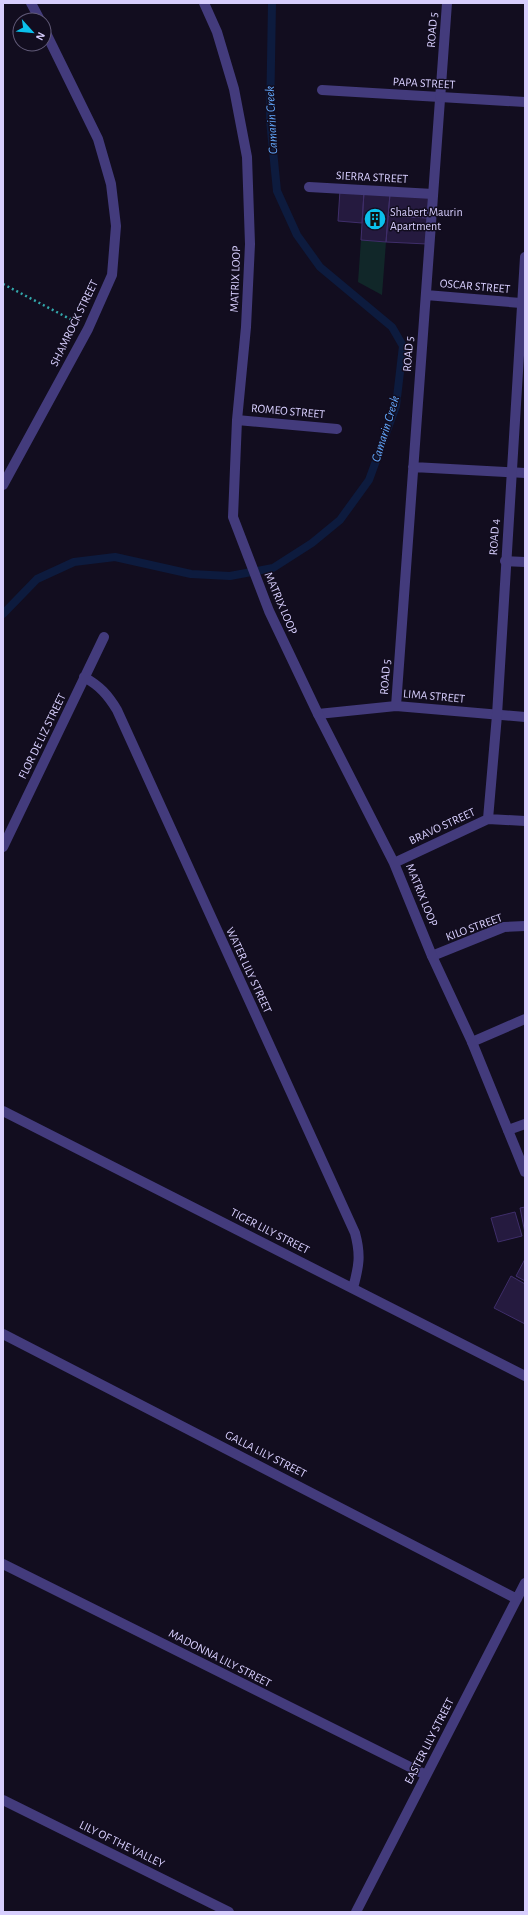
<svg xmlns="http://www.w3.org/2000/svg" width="528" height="1915" viewBox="0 0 528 1915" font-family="'Alegreya Sans',sans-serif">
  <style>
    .green { fill: #112729 }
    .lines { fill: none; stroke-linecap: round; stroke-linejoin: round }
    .stream { stroke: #0d1b3e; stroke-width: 8 }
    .building { fill: #251a3f; stroke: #3f2e6a }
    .path { stroke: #33a7ab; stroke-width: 2.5; stroke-dasharray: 2 3; stroke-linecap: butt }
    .service { stroke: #433b7c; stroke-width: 10 }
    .minor { stroke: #433b7c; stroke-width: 10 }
    .labels { text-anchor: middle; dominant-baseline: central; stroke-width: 3; stroke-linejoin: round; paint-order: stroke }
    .street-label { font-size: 12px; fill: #d7cefd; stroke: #120d1f }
    .poi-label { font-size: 12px; fill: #d7cefd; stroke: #120d1f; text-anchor: start }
    .water-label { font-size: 13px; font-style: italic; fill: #61a4f7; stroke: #120d1f }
  </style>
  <rect width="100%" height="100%" fill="#120d1f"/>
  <!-- green -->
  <path class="green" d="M361 240 386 242 382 295 358 282Z"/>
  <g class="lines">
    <!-- stream -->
    <path class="stream" d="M3 614 37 579 74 562 115 557 191 574 230 576 273 568 312 543 340 520 369 480 396 406 403 346 392 327 320 267 297 235 277 191 270 120 272 3"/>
  </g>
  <!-- building -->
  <path class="building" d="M340 190 364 192 362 223 338 221Z
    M364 192 390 194 386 242 361 240Z
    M390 194 431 197 429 218 388 216Z
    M388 216 429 218 427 244 386 242Z
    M525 1207V1233L520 1208Z
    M515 1212 522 1236 498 1242 491 1218Z
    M525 1259V1281L516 1276Z
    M511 1276 525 1284V1324L494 1308Z"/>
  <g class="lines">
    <!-- path -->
    <path class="path" d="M3 284 72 320"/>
    <!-- service -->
    <path class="service" d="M322 90 440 97
      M309 187 433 194
      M426 295 521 303
      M413 467 525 473
      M505 561 525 562
      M396 706 447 3
      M318 714 396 706 525 717
      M432 956 504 927 525 926
      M472 1042 525 1019
      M508 1130 525 1124"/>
    <!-- minor -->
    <path class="minor" d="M31 3 40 20
      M204 3 217 32 234 89 247 157 250 244 246 327 237 420 233 517 269 611 318 714 394 863 432 956 472 1042 525 1172
      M440 97 525 102
      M237 420 337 429
      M3 485 88 329 112 275 116 226 111 184 98 139 44 29
      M84 677C100 686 108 695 117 710L355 1233C361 1255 359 1266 353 1288
      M488 819 497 715 525 257
      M3 847 104 637
      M394 863 488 819 525 821
      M3 1111 525 1376
      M3 1334 517 1599
      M3 1564 426 1775
      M3 1800 229 1912
      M356 1912 525 1583"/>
  </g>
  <!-- icons -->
  <defs>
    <g id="building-disc" transform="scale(1.15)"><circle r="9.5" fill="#0bc0eb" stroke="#120d1f"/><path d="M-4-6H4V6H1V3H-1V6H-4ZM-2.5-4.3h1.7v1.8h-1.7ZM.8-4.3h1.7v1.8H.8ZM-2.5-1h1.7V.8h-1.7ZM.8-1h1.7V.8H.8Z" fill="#111"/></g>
  </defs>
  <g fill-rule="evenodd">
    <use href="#building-disc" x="375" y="219"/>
  </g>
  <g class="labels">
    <!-- street labels -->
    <g class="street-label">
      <text transform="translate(432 30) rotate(-86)">ROAD 5</text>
      <text transform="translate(424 83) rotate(3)">PAPA STREET</text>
      <text transform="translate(372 177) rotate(3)">SIERRA STREET</text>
      <text transform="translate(235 279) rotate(-88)">MATRIX LOOP</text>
      <text transform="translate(475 286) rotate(5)">OSCAR STREET</text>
      <text transform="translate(74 323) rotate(-64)">SHAMROCK STREET</text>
      <text transform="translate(408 354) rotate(-86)">ROAD 5</text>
      <text transform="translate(288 411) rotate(5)">ROMEO STREET</text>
      <text transform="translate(494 537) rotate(-87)">ROAD 4</text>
      <text transform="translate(281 603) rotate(67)">MATRIX LOOP</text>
      <text transform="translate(385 677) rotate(-86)">ROAD 5</text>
      <text transform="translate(434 696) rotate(5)">LIMA STREET</text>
      <text transform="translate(42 736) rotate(-64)">FLOR DE LIZ STREET</text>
      <text transform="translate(442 826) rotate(-25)">BRAVO STREET</text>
      <text transform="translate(422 895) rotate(68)">MATRIX LOOP</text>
      <text transform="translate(474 927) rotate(-20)">KILO STREET</text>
      <text transform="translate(249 970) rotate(65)">WATER LILY STREET</text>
      <text transform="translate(270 1231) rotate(27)">TIGER LILY STREET</text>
      <text transform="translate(266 1454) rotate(27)">GALLA LILY STREET</text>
      <text transform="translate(220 1658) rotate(27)">MADONNA LILY STREET</text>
      <text transform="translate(429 1741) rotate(-63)">EASTER LILY STREET</text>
      <text transform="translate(122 1844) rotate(26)">LILY OF THE VALLEY</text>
    </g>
    <!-- poi labels -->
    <g class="poi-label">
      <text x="390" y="212">Shabert Maurin<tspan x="390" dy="14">Apartment</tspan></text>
    </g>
    <!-- water labels -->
    <g class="water-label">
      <text transform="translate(272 120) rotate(-93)">Camarin Creek</text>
      <text transform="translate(386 429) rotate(-73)">Camarin Creek</text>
    </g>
  </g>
  <!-- border -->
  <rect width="528" height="1915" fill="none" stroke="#d7cefd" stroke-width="8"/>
  <!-- north arrow -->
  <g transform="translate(32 32) rotate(117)"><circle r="19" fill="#120d1f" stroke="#615a78"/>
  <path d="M0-3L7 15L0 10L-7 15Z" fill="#0bc0eb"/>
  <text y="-6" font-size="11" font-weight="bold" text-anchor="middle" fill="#d7cefd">N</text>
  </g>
</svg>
